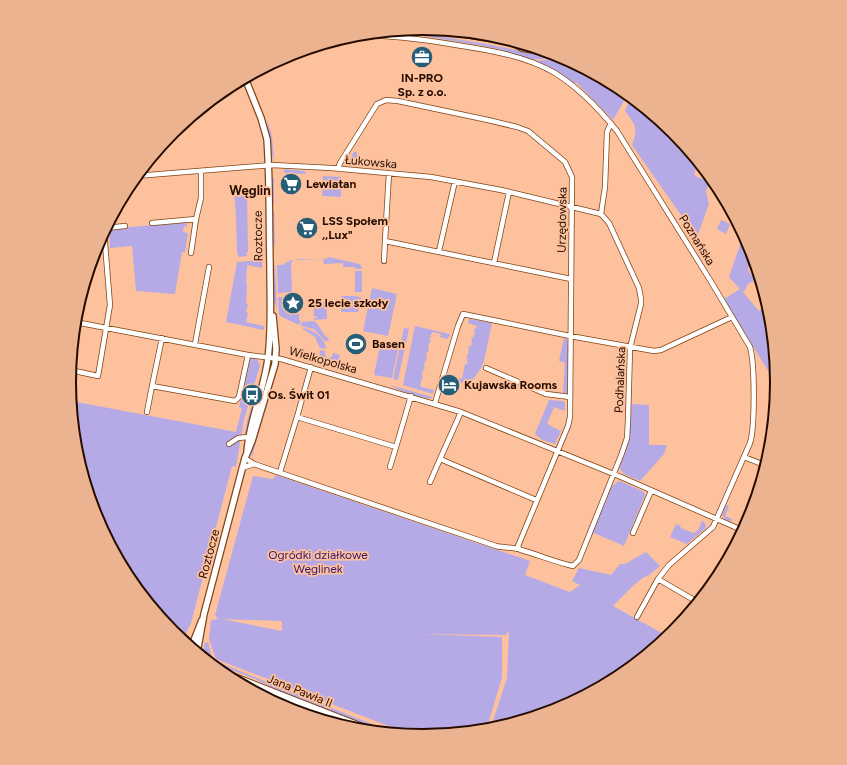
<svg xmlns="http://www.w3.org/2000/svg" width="847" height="765" viewBox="0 0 847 765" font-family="Figtree,sans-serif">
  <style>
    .green { fill: #b5aae6; fill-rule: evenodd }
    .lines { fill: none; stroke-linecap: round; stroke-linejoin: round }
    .minor-casing { stroke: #824313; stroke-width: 6 }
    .tertiary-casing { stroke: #824313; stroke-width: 8 }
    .primary-casing { stroke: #824313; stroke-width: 9 }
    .minor { stroke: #fff; stroke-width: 4.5 }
    .tertiary { stroke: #fff; stroke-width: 5.5 }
    .primary { stroke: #fff; stroke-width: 7 }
    .labels { text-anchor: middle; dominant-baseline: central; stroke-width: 3.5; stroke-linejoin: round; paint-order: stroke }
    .poi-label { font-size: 12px; font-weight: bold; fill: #260c00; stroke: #fdc19d; text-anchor: start }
    .street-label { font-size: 12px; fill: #260c00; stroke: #fdc19d }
    .park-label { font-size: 12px; fill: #36166e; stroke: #fdc19d }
    .neighbourhood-label { font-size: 13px; font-weight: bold; fill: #260c00; stroke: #fdc19d }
    .rim { fill: none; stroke: #260c00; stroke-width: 2 }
  </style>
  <rect width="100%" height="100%" fill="#fdc19d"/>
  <!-- green -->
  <path class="green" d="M395 31 423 34 481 43 548 56 550 58 530 60 502 50 483 46 418 35 379 32Z
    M554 59 575 63 621 88 628 94 613 120 577 83H574L550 68 534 61Z
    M631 96 674 132 698 161 694 174 697 177 710 181 706 191 709 204 696 240 683 218 632 145C639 126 635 125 625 111Z
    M267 119 272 136 274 160C272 158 267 122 267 119Z
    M354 152H357V165H347V163Z
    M284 169 305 171 306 174 284 173Z
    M323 176 341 177V197L322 196Z
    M272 177 274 178V205L272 203Z
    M256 191V196H247L248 252H246L247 256 239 257 237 253 236 216 234 193Z
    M274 210 275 246 273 243 272 213Z
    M721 220 730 224 726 234 717 229Z
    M185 222 187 224V227L184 226 183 232 188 233 185 252H182L175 294 136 291 132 246 110 248 109 229Z
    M741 242 751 247 752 251 748 270 755 280 748 284 744 292 742 291 759 311 768 302 771 314 778 387 724 299 740 289 729 277Z
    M329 257 359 264 361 265 362 269H356L354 267H343V263L324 264 323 259 297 260V259H325Z
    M262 260V268L247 265 246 284H247L246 303 248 304 246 312 248 313 246 322 264 326V330L226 322 237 262Z
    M291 260H293L291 263 292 292 278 293 277 265H282Z
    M273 265 275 266 277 310 274 300Z
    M355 271H362V292H355Z
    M372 288 397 294 388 336 363 331Z
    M341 296H356L362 298 358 312H341Z
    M278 297H291L292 305 293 306 295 305V297H299V320L301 321 299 325 284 318 279 315Z
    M313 302H326L327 319 314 320V318H317V316L314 317Z
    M469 319 492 323 484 361 481 368 469 385 446 378 447 375 462 379 465 364 467 365C468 361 466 359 467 355H468L469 346H471L472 341 471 340 472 337 473 338 475 332 474 331 475 328 476 329 477 326 468 323Z
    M314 321C320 325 322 334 329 339L328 341H325L314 329 301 326 302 322Z
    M415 326 450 334 448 339 440 337 441 334 433 332 431 334 430 340H431L430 343H429L428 349H429L428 352H427L426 358H427L426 361H425L424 367 425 368 424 370H423L422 376H423L420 385 421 387 434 390 433 394 403 385Z
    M303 328C313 329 326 339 326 349L320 348 315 337 303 329Z
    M404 328 409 329 398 380 393 379Z
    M564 338 567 340 569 345 567 393 565 395 550 393V391L563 393 565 363 559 361Z
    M380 345 398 349 392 378 374 375Z
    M320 350 325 351V355L327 358 332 357 333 353 340 355 336 368 321 364 319 361Z
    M253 358 257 359 260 366 254 385 250 390 249 396 250 400 244 419 236 467 232 466 191 623 182 641 173 633 129 579 96 518 76 451 71 401 236 432 242 408 239 407 250 360Z
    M274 373V381L253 453V459L251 451Z
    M390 385 432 397V398C425 400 397 390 390 385Z
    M549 400 563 401 565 403V411L554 407 547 424 561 431 555 444 542 440 535 434Z
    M253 402 252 412 247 433 245 434 247 421Z
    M632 404 649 405V445H667L664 454 640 481 624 474 619 468C629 443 630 430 632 404Z
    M276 475 530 561 525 575 570 592 580 585 572 581 579 568 611 575 620 564H625L646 552 660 566 648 576 644 577 635 584 613 606 669 637 620 677 559 710 490 730 507 678 509 631 506 635 418 634 502 637V677L486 731 423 737 414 736 216 659 209 639 211 620 218 619 215 615 253 476 273 479ZM222 619 282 621V631Z
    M620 481 644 492 645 495 624 546 594 533 593 535 591 534 612 485 613 486 617 482Z
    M726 505 729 506 725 516 732 519 731 522 725 519 722 515Z
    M702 521 705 523 706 528 687 544 670 537 676 524 681 526 680 528 694 533 698 530Z
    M208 642 212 658 206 656 203 651 205 643Z
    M220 663 399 735 385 733 287 695 257 680 219 665Z
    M269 697 294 704 363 731 354 730 339 726Z"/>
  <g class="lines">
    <!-- minor casing -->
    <g class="minor-casing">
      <path id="minor" d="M354 35C389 35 422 39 456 45 489 50 526 56 555 73 579 88 600 110 617 131L710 280 750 347C755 364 755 427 750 443L713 527 669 565 658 579 637 617
        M338 169 340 163 377 104 386 100 398 101 488 120 517 127 528 131 565 162 572 177 570 417 568 426 518 546 519 549
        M389 173 385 241 571 279
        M136 176 272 165 331 168 431 177 501 190 601 214 609 223 639 288 641 299V304L630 348 628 421 627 438 622 453 579 560 573 566C555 562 539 555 521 550 514 547 504 548 496 546L254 464 245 458
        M601 214 605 187 607 132 611 123
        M152 223 196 219 201 198V171
        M106 228 125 226
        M439 251 455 181
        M191 253 196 219
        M384 261 385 241
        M494 263 509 192
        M75 322 248 355 281 359 461 412 621 477 744 531
        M162 338 152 386 235 401 239 397 248 355
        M195 344 209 267
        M486 368 546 394 570 397
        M70 370 98 376 110 305 104 231
        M435 403 458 326 463 314 570 336 654 351 661 350 732 317
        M147 412 152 386
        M461 412 440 459 536 500
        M297 417 396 447 411 396
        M229 444 238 438 248 437
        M744 457 767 466
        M390 467 396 447
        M242 468 254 464
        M280 472 297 417 311 367
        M430 482 440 459
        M633 533 651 491
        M658 579 699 603"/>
    </g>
    <!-- tertiary casing -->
    <g class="tertiary-casing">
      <path id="tertiary" d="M427 28 512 42 522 48 556 54
        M245 78 261 118 267 139C270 180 269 222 270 264 270 295 272 327 268 358 264 391 249 420 247 453
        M191 648 202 620
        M197 653 204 614 245 458 252 441 275 364 276 349 273 316"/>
    </g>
    <!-- primary casing -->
    <g class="primary-casing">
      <path id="primary" d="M218 671 374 732
        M279 705 302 714"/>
    </g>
    <!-- minor -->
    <use href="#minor" class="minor"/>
    <!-- tertiary -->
    <use href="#tertiary" class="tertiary"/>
    <!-- primary -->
    <use href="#primary" class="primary"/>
  </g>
  <!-- icons -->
  <defs>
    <g id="office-disc" transform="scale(1.15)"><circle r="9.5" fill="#265d77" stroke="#fdc19d"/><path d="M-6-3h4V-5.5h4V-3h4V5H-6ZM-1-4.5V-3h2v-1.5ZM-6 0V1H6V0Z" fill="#fff"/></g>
    <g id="supermarket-disc" transform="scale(1.15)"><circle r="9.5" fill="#265d77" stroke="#fdc19d"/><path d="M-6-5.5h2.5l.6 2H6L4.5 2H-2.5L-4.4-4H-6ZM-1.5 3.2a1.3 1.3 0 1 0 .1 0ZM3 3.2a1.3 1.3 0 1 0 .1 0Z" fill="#fff"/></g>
    <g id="sight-disc" transform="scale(1.15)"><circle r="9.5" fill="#265d77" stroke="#fdc19d"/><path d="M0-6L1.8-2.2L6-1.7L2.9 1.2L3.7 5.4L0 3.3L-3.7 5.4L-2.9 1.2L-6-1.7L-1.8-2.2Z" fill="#fff"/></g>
    <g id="stadium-disc" transform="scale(1.15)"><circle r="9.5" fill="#265d77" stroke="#fdc19d"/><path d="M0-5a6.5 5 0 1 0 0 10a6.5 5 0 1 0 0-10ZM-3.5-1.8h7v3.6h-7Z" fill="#fff"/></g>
    <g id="hotel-disc" transform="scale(1.15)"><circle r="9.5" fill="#265d77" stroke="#fdc19d"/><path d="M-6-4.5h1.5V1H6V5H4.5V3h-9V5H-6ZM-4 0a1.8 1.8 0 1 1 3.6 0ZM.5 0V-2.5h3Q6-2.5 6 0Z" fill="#fff"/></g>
    <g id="bus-disc" transform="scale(1.15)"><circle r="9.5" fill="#265d77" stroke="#fdc19d"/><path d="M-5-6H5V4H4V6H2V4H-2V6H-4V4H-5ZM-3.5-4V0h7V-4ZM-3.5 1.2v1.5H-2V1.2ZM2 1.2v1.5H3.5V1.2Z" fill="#fff"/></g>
  </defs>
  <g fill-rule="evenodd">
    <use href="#office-disc" x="422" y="57"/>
    <use href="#supermarket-disc" x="291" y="184"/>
    <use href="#supermarket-disc" x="307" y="228"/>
    <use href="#sight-disc" x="293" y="303"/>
    <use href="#stadium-disc" x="356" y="344"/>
    <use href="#hotel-disc" x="449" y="385"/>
    <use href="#bus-disc" x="252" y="395"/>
  </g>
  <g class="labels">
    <!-- poi labels -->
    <g class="poi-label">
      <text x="422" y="78" text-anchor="middle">IN-PRO<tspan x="422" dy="14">Sp. z o.o.</tspan></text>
      <text x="306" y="184">Lewiatan</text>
      <text x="322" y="221">LSS Społem<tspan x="322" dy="14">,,Lux"</tspan></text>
      <text x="308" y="303">25 lecie szkoły</text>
      <text x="372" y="344">Basen</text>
      <text x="464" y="385">Kujawska Rooms</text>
      <text x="268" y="395">Os. Świt 01</text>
    </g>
    <!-- street labels -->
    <g class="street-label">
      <text transform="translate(371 162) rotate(5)">Łukowska</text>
      <text transform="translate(562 220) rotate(-89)">Urzędowska</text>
      <text transform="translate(258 236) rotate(-91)">Roztocze</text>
      <text transform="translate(697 240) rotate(58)">Poznańska</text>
      <text transform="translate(323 360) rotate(16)">Wielkopolska</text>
      <text transform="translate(620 380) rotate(-88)">Podhalańska</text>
      <text transform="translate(209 554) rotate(-75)">Roztocze</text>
      <text transform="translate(300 691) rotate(22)">Jana Pawła II</text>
    </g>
    <!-- park labels -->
    <g class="park-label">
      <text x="318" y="555">Ogródki działkowe<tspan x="318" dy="14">Węglinek</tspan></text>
    </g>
    <!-- neighbourhood labels -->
    <g class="neighbourhood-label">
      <text x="250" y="190">Węglin</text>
    </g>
  </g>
  <!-- crop -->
  <path d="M0 0H847V765H0ZM76 382a347 347 0 1 1 694 0a347 347 0 1 1-694 0Z" fill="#ecb390" fill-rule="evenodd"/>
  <path class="rim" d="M76 382a347 347 0 1 1 694 0a347 347 0 1 1-694 0Z"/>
</svg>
